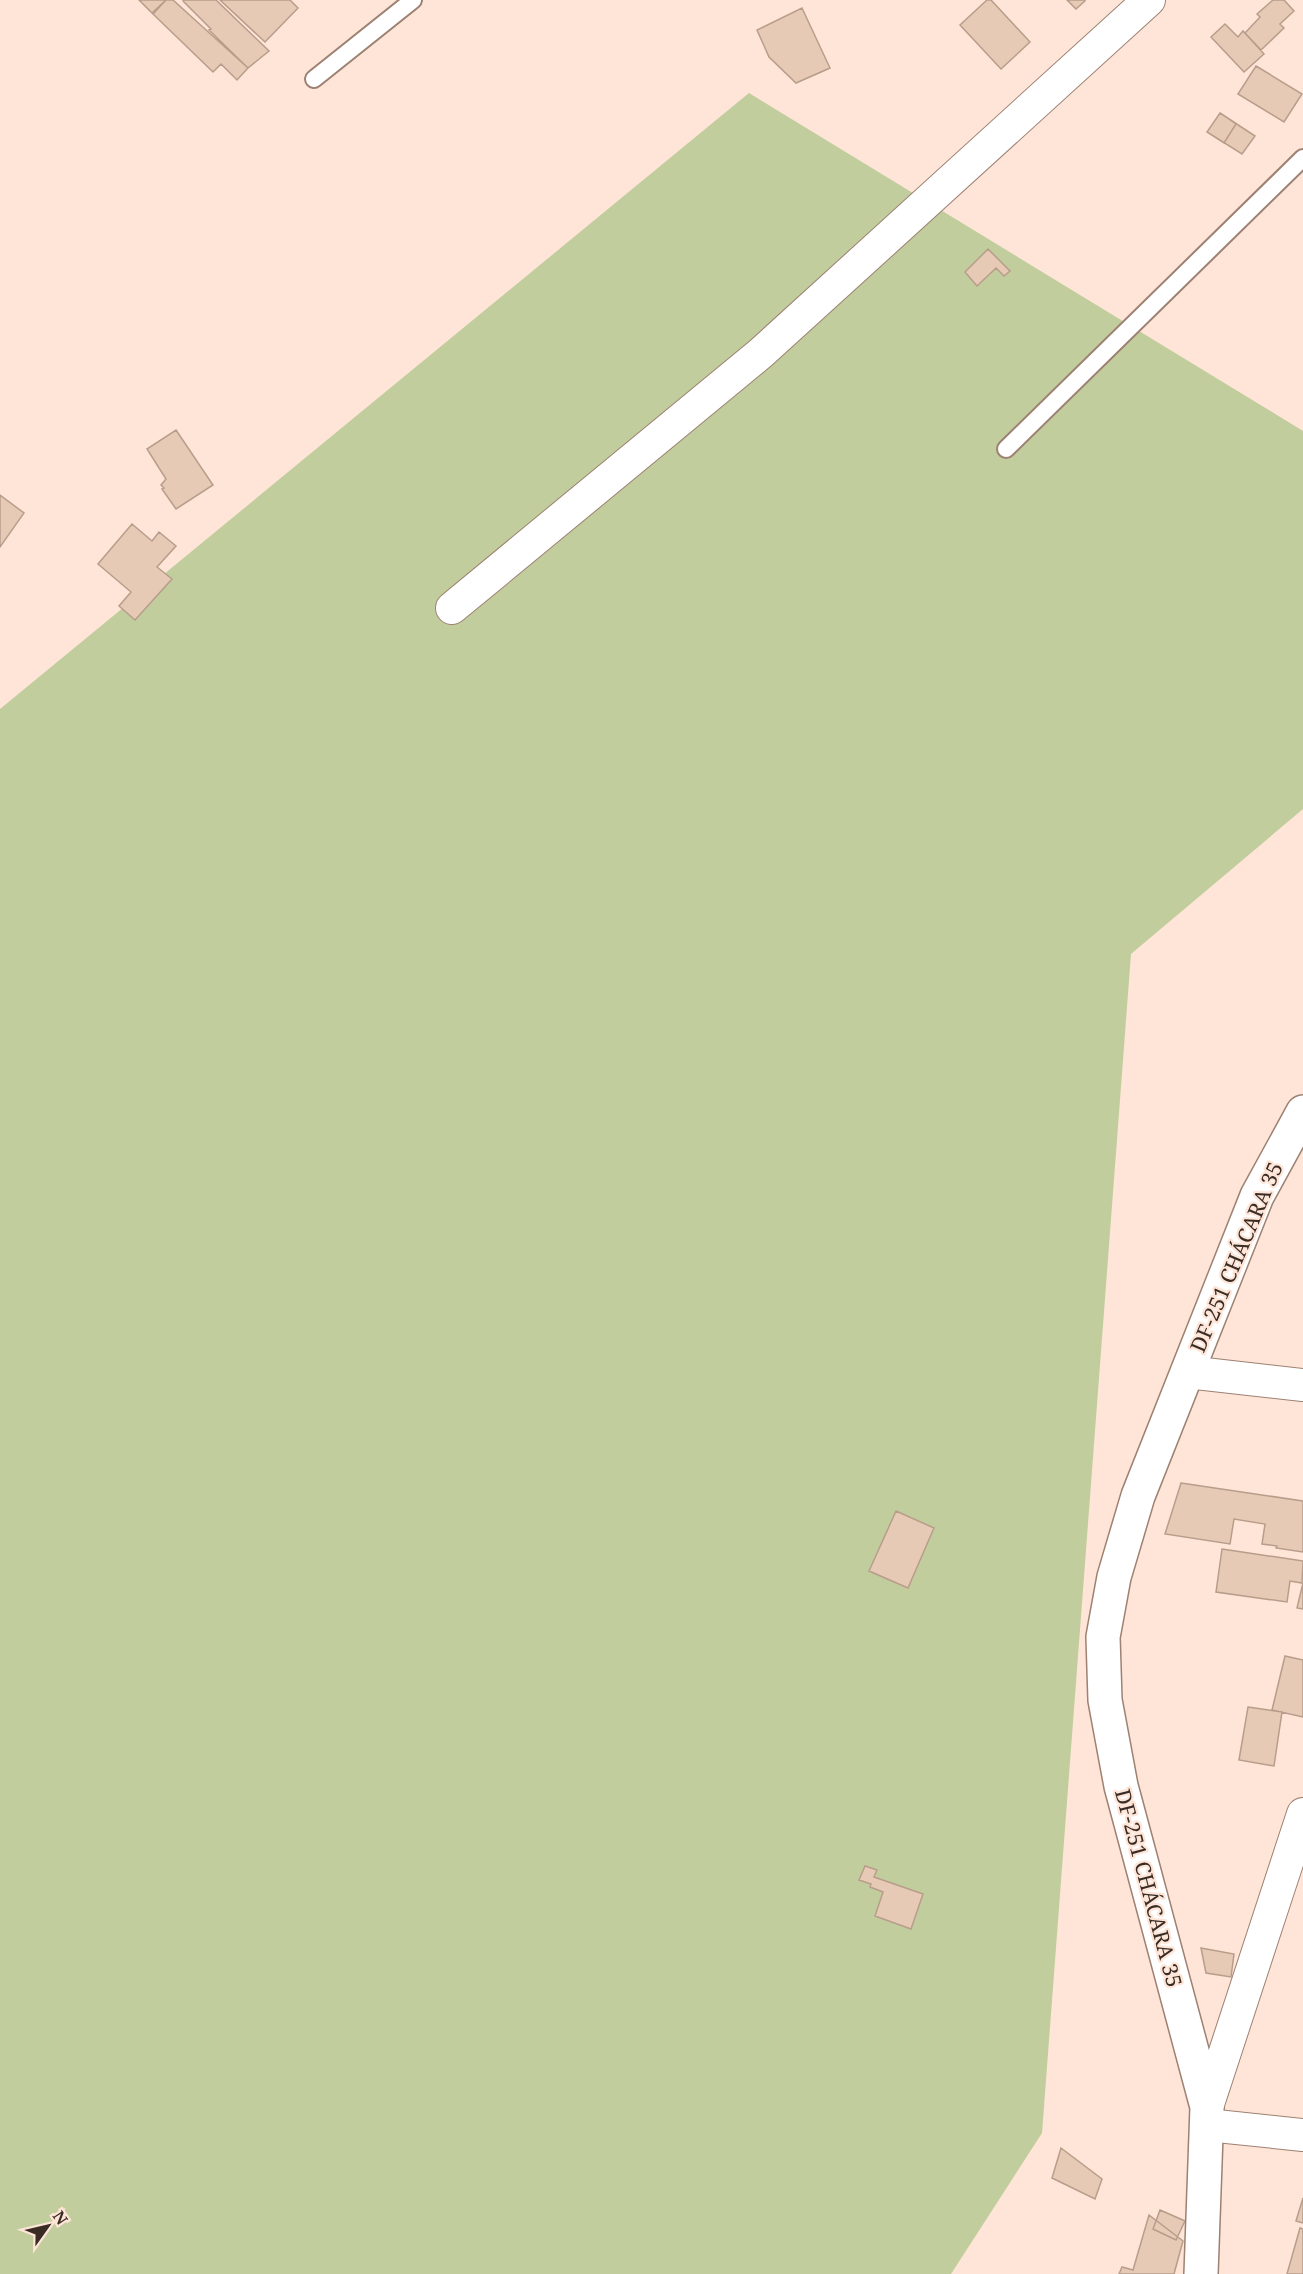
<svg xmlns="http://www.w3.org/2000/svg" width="1303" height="2274" viewBox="0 0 1303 2274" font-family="'Noto Serif',serif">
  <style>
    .green { fill: #c1cd9d }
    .building { fill: #e6cab6; stroke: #b89d8a; stroke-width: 1.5 }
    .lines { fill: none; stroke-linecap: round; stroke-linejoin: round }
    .lane-casing { stroke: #9d8172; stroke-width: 20 }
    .street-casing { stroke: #9d8172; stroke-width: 34 }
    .secondary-casing { stroke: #9d8172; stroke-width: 36 }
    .lane { stroke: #fff; stroke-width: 16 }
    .street { stroke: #fff; stroke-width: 32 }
    .secondary { stroke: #fff; stroke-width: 33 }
    .labels { text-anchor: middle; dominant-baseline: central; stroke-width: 4.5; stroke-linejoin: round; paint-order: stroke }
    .street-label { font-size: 21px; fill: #382c25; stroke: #fee5d7 }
  </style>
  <rect width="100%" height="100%" fill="#fee5d7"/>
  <!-- green -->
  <path class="green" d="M749 93 1303 431V809L1131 954 1042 2133 951 2274H0V709Z"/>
  <!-- building -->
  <path class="building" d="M139 0H166L152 13Z
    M166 0H173L248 68 237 80 221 64 213 72 153 14Z
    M184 0H216L269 51 248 68 209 30 211 29 183 1Z
    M220 0H290L298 8 265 42Z
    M987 0H991L1030 42 1001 69 960 25Z
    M1067 0H1085V1L1076 9Z
    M1273 0H1284L1294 11 1280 24 1284 28 1261 50 1245 33 1260 17 1257 14Z
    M802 8 830 68 796 83 769 57 757 30Z
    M1225 24 1238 37 1243 31 1264 54 1244 72 1211 37Z
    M1256 66 1302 94 1284 122 1238 94Z
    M1220 113 1255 136 1242 154 1207 132Z
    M1220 113 1236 124 1224 143 1207 132Z
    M988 249 1010 271 1004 276 996 268 977 286 965 272Z
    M176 430 213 485 176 509 162 489 164 488 161 485 166 479 147 449Z
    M0 495 24 513 0 547Z
    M132 524 152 541 159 532 176 546 157 567 172 579 135 620 119 606 131 592 98 564Z
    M1181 1483 1303 1501V1552L1276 1548 1277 1546 1262 1544 1265 1524 1234 1519 1230 1544 1165 1534Z
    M896 1511 934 1528 908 1588 869 1571Z
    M1222 1549 1303 1561 1302 1583 1290 1581 1287 1602 1216 1592Z
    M1303 1583V1609L1297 1608Z
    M1285 1656 1303 1660V1717L1272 1710Z
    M1248 1707 1282 1712 1274 1766 1239 1760Z
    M865 1866 877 1870 874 1877 923 1894 911 1929 875 1916 883 1892 870 1887 871 1884 859 1880Z
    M1201 1948 1234 1954 1231 1977 1206 1973Z
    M1061 2148 1102 2179 1095 2199 1052 2178Z
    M1303 2198V2223L1296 2221Z
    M1160 2210 1185 2221 1176 2240 1153 2229Z
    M1149 2215 1183 2241 1174 2274H1119L1122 2267 1133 2270Z
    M1300 2228 1303 2229V2274H1287Z"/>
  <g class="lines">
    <!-- lane casing -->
    <g class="lane-casing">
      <path id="lane" d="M314 79 413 0
        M1006 449 1303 158"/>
    </g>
    <!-- street casing -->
    <g class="street-casing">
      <path id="street" d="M452 608 761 353 1149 0
        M1187 1372 1303 1385
        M1207 2107 1303 1814
        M1207 2125 1303 2135"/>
    </g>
    <!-- secondary casing -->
    <g class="secondary-casing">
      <path id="secondary" d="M1201 2274 1207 2107 1121 1786 1105 1700 1103 1637 1114 1577 1138 1496 1257 1196 1303 1112"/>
    </g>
    <!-- lane -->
    <use href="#lane" class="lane"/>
    <!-- street -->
    <use href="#street" class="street"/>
    <!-- secondary -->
    <use href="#secondary" class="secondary"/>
  </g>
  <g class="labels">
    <!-- street labels -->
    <g class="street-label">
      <text transform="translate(1236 1257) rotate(-67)">DF-251 CHÁCARA 35</text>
      <text transform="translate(1149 1888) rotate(75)">DF-251 CHÁCARA 35</text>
    </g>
  </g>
  <!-- north arrow -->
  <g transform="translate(48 2226) rotate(56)" stroke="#fee5d7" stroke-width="4.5" paint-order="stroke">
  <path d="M0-4.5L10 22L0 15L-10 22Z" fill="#382c25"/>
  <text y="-9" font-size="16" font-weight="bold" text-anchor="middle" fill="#382c25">N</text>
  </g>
</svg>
